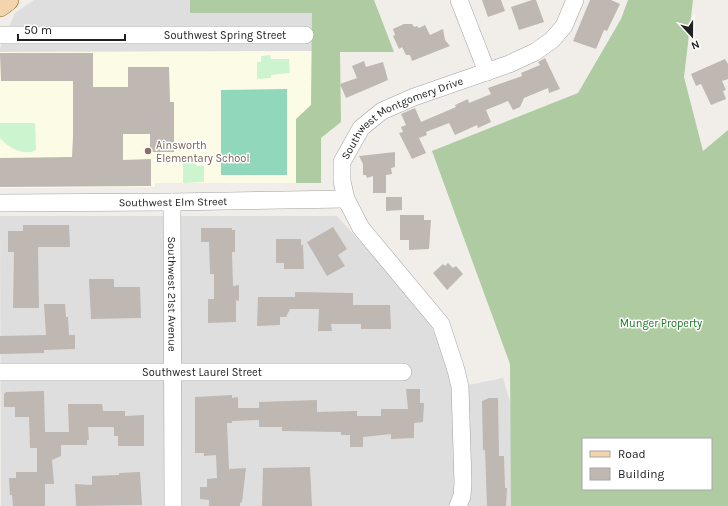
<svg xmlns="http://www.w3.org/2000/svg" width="728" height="506" viewBox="0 0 728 506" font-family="Karla,sans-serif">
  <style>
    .residential { fill: #dfdede }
    .education { fill: #fcfce6 }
    .forest { fill: #aecba2; fill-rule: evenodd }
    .park { fill: #ccf5cf }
    .pitch { fill: #90d7bb }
    .building { fill: #beb7b2 }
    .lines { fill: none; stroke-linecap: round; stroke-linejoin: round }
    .minor-casing { stroke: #a2a2a2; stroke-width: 18 }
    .major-casing { stroke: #8f6410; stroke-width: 22 }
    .minor { stroke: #fff; stroke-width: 17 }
    .major { stroke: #f3d4ac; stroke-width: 21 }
    .education-dot { fill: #8d6e63; stroke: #fff; stroke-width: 1.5 }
    .labels { text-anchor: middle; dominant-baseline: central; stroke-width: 3; stroke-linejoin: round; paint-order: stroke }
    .street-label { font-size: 11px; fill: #212121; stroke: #fff }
    .education-label { font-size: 11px; fill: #785e54; stroke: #fff; text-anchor: start }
    .park-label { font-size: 11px; fill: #187720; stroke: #fff }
  </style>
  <rect width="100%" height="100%" fill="#f1eee9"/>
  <!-- residential -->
  <path class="residential" d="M34 0H190V13H312V51L0 52V48L15 13Z
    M0 216H337L426 314 443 353 453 388 503 378 541 506H1Z"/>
  <!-- education -->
  <path class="education" d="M312 51 311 105 296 119V183H155V187L0 188V52Z"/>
  <!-- forest -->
  <path class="forest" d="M190 0H374L394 52H340L341 122 321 138V183H296V119L311 105 312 13H190Z
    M628 0H693L684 77 703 151 728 130V506H511L510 364 432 151 578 93 621 19ZM583 439H711V489H583Z"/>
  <!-- park -->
  <path class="park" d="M270 55 271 59H289L290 73 271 75V78L257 79V62H261V56Z
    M0 123H35L36 150C23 157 8 147 0 138Z
    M183 159H196V166H204V182L183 183Z"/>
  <!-- pitch -->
  <path class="pitch" d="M287 89V175H221V90Z"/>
  <!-- building -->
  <path class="building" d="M482 0H501L505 11 488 17Z
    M532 0H536L544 22 519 30 511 7Z
    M590 0H611L620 4 607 31 604 30 596 49 573 41Z
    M404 24H412L414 27 417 26 419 28 425 25 430 35 443 29 445 40 450 46 412 61 410 55H406L402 47 399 49 393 36 395 35 393 29Z
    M0 53H93V87H128V67H169L170 102H174V152H150V134H123V160L151 159V186L0 187V158L72 157 73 136V81H1Z
    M545 58 560 89 549 93 548 88 524 98 520 107 513 110 508 101 486 110 491 122 478 128 477 125 455 135 449 123 426 132 427 135 419 138 426 153 412 159 399 133 403 132 401 127 406 125 401 114 415 108 421 122 456 107 455 105 468 99 469 103 491 94 488 88 522 76 521 73 540 65 538 62Z
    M725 59 728 64V79L722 81 726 90 723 91 726 99 711 105 701 84 696 86 691 74Z
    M364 61 366 67 383 62 388 80 346 98 340 84 357 78 352 66Z
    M395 152V167L391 168 392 174 386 175V193H373V176L367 178 366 175H363V164L359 156Z
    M386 197H402V210L386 211Z
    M400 215H424V220H431L429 249 409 250V240H400Z
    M23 225H69L70 247H38L39 308H13L14 252H8V231H23Z
    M333 227 347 249 338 255 345 266 327 276 307 242Z
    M201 228H232V230H235V252H232L233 286 239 285V301L236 300V322L208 323V299H214V274H210L209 242H201Z
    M276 239H301V246L303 244 304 269H284V263H276Z
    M448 263 453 268 456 266 463 274 447 290 433 273 443 264 445 266Z
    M89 279H114V287H140L141 318 91 319Z
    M295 292 353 293V305H390L391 329H361V324H331L332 331H318L319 309H290L286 317H280V325L257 326 258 297H295Z
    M44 304H65L66 317H68L69 335H75V349L44 350V353L0 354V336L46 335Z
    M406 389H420V403H424L423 422 414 423V438L391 439V434L363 437V447H350V435H341V432L282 431V427H259V420L232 421V423H227L229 469 246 468 242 502 240 503V506H209V500L200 499V487H207V479L217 478 216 455 204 456V453H195V397L232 395V398L238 397V408H259V402L317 400V412L357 411V416H381V409H408Z
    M44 391 45 432H69L68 404H102L103 411H125V416L144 415V446H118V436H114V427H88L89 440H87V445H61V456L52 460 54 484H45V506H13L12 495H10L9 478H16V472H37V448H30L29 417H15V407H4V394L6 392Z
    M489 398H498L499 456H504L505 488H507L506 506H487L485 450H483L482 401Z
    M310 467 312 506H262L263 468Z
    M140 472 142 505 76 506 75 484 92 485V476L119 475V473Z"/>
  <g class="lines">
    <!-- minor casing -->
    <g class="minor-casing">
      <g id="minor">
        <path d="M459 0 487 72"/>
        <path id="s1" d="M0 35H305"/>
        <path id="s2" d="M172 202 173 506"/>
        <path id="s3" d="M0 203 172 202 346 199"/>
        <path id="s4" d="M0 372H403"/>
        <path id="s5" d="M458 506 462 496 463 483 460 387 456 370 441 324 361 228 346 199 342 181V162L361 128 382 111 414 97 509 64 535 52 552 40 564 26 575 0"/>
      </g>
    </g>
    <!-- major casing -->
    <g class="major-casing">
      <path id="major" d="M0 6 8 0"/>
    </g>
    <!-- minor -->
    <use href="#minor" class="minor"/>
    <!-- major -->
    <use href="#major" class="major"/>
  </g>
  <!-- markers -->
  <circle class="education-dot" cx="148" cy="151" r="4"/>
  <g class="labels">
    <!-- street labels -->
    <g class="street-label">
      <text stroke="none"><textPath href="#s1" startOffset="225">Southwest Spring Street</textPath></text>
      <text stroke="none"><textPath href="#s5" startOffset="459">Southwest Montgomery Drive</textPath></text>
      <text stroke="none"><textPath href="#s3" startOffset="173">Southwest Elm Street</textPath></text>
      <text stroke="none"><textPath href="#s2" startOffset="92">Southwest 21st Avenue</textPath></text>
      <text stroke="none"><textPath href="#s4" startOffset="202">Southwest Laurel Street</textPath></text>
    </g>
    <!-- education labels -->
    <g class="education-label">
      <text x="156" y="145">Ainsworth<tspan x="156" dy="13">Elementary School</tspan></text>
    </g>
    <!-- park labels -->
    <g class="park-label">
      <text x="661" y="323">Munger Property</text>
    </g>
  </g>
  <!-- legend -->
  <rect x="582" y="438" width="130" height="52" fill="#ffffff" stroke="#a6a6a6"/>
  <rect x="590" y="451" width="20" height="6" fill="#f3d4ac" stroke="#a6a6a6"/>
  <text x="618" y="458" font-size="12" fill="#212121">Road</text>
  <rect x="590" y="468" width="20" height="12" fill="#beb7b2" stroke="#a6a6a6"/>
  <text x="618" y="478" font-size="12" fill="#212121">Building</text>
  <!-- north arrow -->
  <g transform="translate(692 36) rotate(159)" stroke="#ffffff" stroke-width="3" paint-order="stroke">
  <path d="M0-3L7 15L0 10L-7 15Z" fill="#212121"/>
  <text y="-6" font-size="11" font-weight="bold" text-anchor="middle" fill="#212121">N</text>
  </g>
  <!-- scale -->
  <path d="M18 34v6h107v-6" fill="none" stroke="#212121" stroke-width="2"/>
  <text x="24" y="34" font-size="12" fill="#212121" stroke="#ffffff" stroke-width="3" paint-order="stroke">50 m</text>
</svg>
